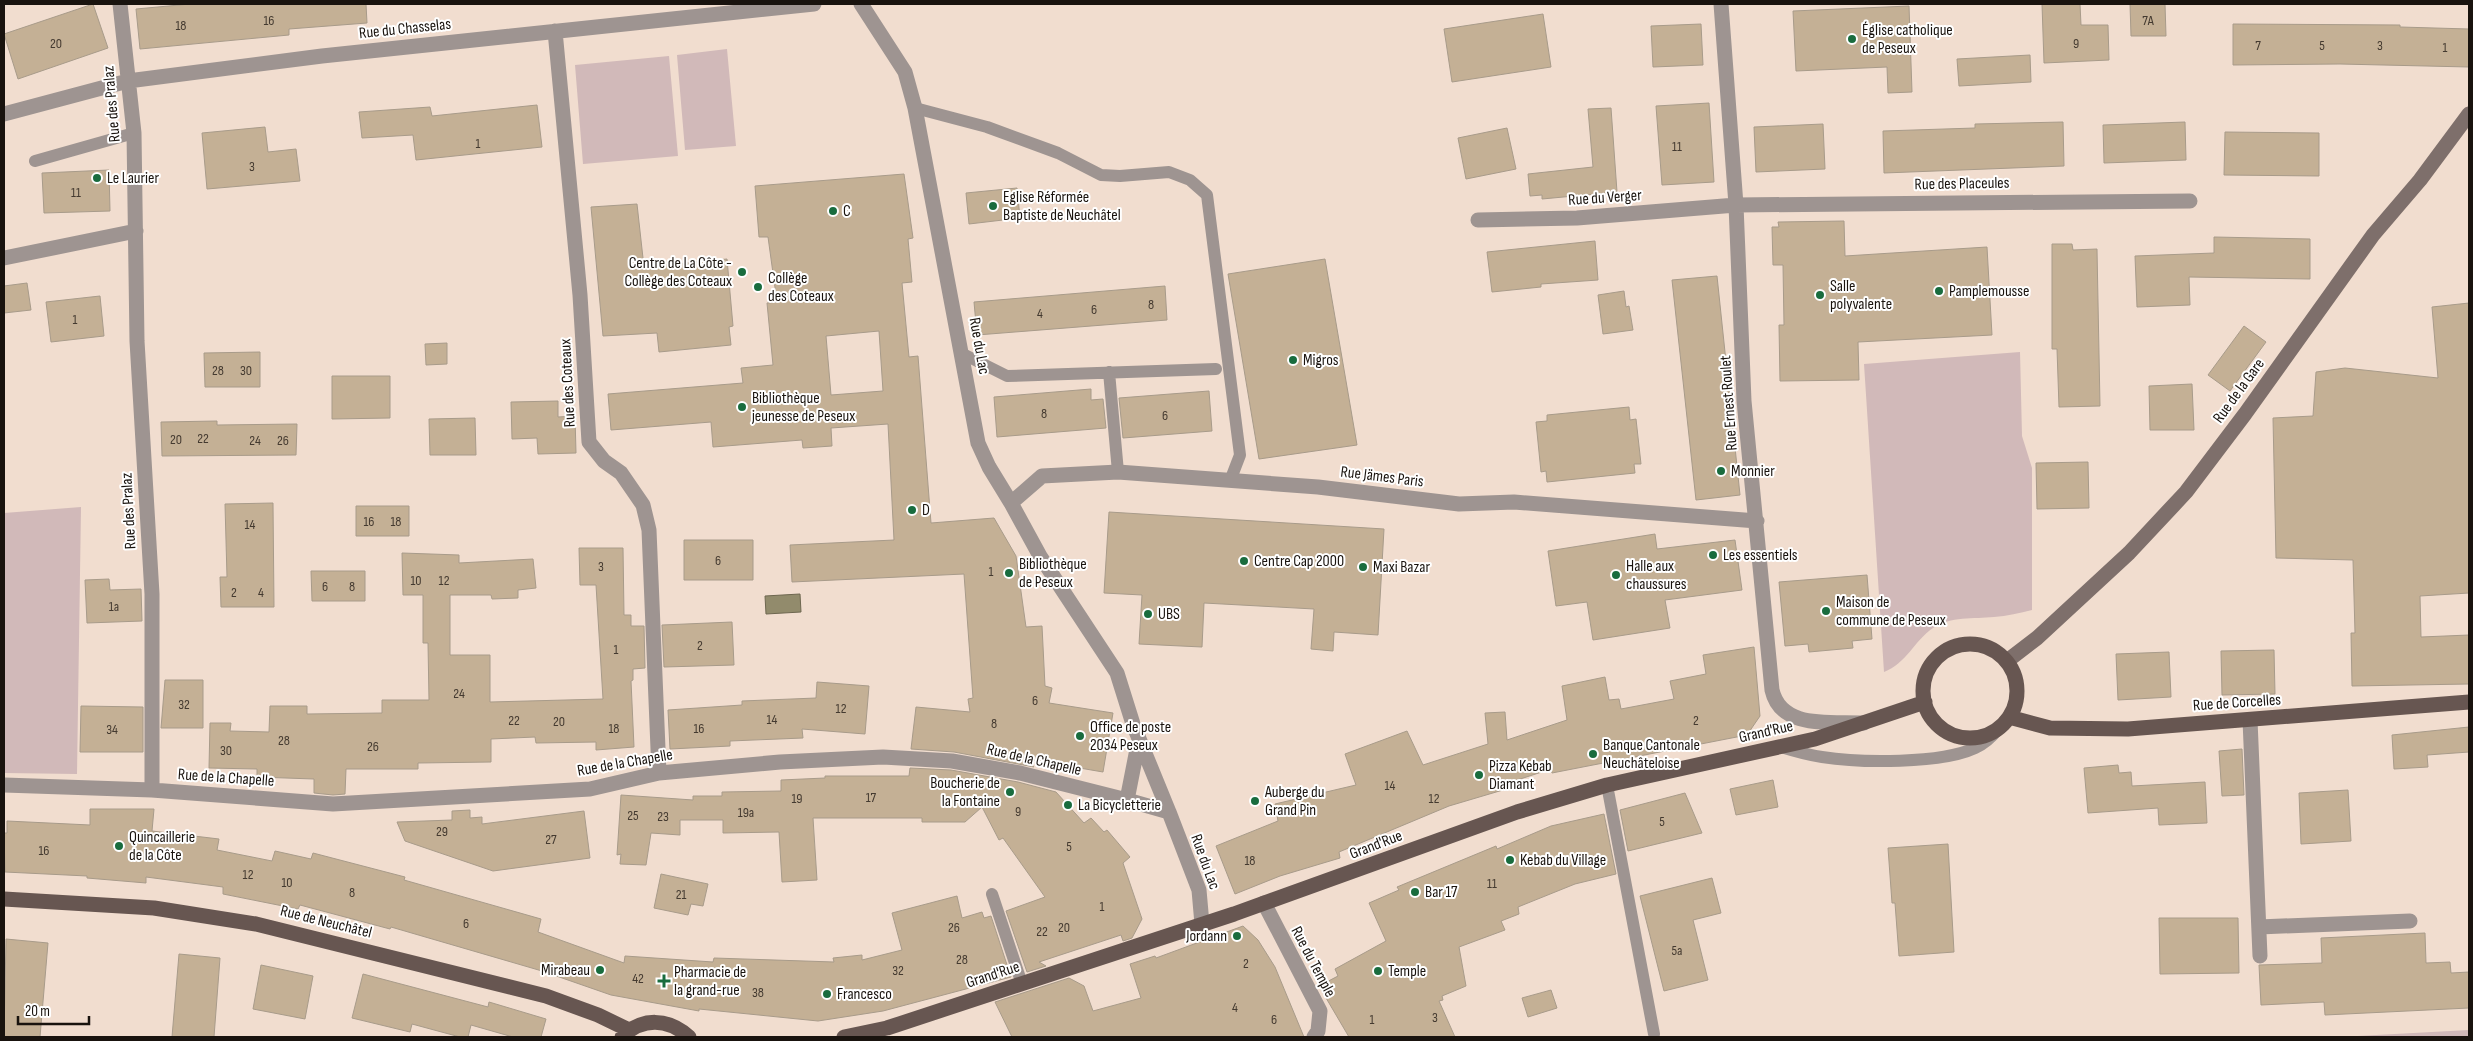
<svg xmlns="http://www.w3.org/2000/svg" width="2473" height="1041" viewBox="0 0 2473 1041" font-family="'Sofia Sans Condensed',sans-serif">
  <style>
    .green { fill: #d1b9b9 }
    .water { fill: #928b6c; stroke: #6e6750 }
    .building { fill: #c4b095; stroke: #a89b8a; fill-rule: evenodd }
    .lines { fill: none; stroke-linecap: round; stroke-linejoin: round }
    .lane { stroke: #9e9491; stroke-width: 12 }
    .street { stroke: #9e9491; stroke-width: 15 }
    .secondary { stroke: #7e6f6b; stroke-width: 15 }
    .primary { stroke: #675651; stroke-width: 15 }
    .poi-dot { fill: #196c3e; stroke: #fff; stroke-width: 2 }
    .labels { text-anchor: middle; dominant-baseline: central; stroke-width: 4; stroke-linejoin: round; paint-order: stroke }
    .number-label { font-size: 14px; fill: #443a30 }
    .street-label { font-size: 16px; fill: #19130e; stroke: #fff }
    .poi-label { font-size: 16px; fill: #19130e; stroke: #fff; text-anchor: start }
  </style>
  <rect width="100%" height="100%" fill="#f1ddcf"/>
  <!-- green -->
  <path class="green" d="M727 49 736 146 685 150 677 55Z
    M669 56 678 156 583 164 575 65Z
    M2020 352 2022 436 2032 468V610C2020 613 2007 616 1994 617 1973 619 1951 616 1933 628 1914 641 1906 664 1884 672L1864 364Z
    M81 507 77 774 4 773V513Z
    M2469 1030V1037H2339Z"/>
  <!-- water -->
  <path class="water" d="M800 594 801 612 766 614 765 596Z"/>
  <!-- building -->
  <path class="building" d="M93 4 108 48 18 79 4 34Z
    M190 4H366L367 23 289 29V35L140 49 136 9Z
    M2042 4H2080L2081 25H2108L2109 60 2044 63Z
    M2130 4H2165L2166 36H2131Z
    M1909 6 1912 92 1888 93 1887 67 1796 71 1793 11Z
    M1543 14 1551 67 1452 82 1444 29Z
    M1701 24 1703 65 1653 67 1651 26Z
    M2233 24 2400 25V27L2469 29V67L2340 64 2233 65Z
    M2030 55 2031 82 1959 86 1957 59Z
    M1709 103 1714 182 1662 185 1656 106Z
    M537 105 542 147 416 160 413 135 362 138 359 112 430 107 432 116Z
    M1611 108 1617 192 1542 199V195L1530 196 1528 174 1593 167 1588 109Z
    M2063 122 2064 166 1884 173 1883 131 1975 128V124Z
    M2185 122 2186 160 2104 163 2103 125Z
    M1823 124 1825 169 1756 172 1754 127Z
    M265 127 268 152 296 149 300 181 207 189 202 133Z
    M1507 128 1516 169 1466 179 1458 138Z
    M2225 132 2319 133V176L2224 175Z
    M109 170 110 211 44 213 42 173Z
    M904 174 913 238 908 239 912 282 902 283 909 357 918 356 931 523 994 518 1016 556 1026 627 1042 626 1045 686 1052 688 1049 703 1113 713 1103 772 1027 759 1034 767 954 752 911 749 916 707 970 712 968 699 973 698 964 574 792 582 790 545 894 540 888 424 831 428 832 446 803 448 802 440 713 447 711 422 611 430 608 394 743 383 741 368 773 365 767 303 777 302 768 237H759L755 186ZM879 331 883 391 831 395 826 336Z
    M1017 188 1020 218 969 224 966 193Z
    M637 204 644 267 727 259 733 326 729 327 731 345 659 352 657 333 603 336 591 207Z
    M1844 221 1845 256 1987 247 1992 335 1858 342 1859 380 1780 381 1779 325H1784L1783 265H1773L1772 227H1779L1778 222Z
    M2214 237 2310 239V279L2189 277 2190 305 2137 307 2135 256 2214 253Z
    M1595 241 1598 280 1541 284V287L1492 292 1487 252Z
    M2052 244H2072L2073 250 2097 249 2100 406 2059 407 2057 349H2052Z
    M1325 259 1357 445 1259 459 1228 274Z
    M1717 276 1740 495 1696 500 1672 280Z
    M27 283 31 310 4 313V286Z
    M1165 286 1167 320 977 335 974 302Z
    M1624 291 1626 307 1629 306 1633 330 1603 334 1598 295Z
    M100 296 104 336 51 342 46 302Z
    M2469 303V593L2420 596 2421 637 2469 635V684L2352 686 2351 633H2355L2353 560 2276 558 2273 418 2313 416 2316 372 2345 368 2438 378 2432 307Z
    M2244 326 2266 342 2230 391 2208 375Z
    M447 343V364L426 365 425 344Z
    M260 352V387H205L204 353Z
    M332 376H390V418L332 419Z
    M2192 384 2194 430H2150L2149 386Z
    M1091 389V400L1103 399 1106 428 997 437 994 397Z
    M1209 391 1212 431 1123 438 1119 398Z
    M558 401V417L575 416 576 453 538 454 537 438 512 439 511 402Z
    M1629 407 1630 420 1636 419 1641 464H1634L1635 473 1547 482 1546 471 1541 472 1536 422 1547 421V415Z
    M475 418 476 455H430L429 419Z
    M217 421V425L297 424 296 455 162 456 161 422Z
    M2088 462 2089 508 2037 509 2036 463Z
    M273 503 274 607H221L220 577H227L225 504Z
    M356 506H409V536H356Z
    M1109 512 1384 529 1378 635 1334 632 1333 651 1311 649 1314 609 1204 603 1202 647 1139 644 1142 595 1104 593Z
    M1655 534 1657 549 1735 540 1742 590 1665 600 1670 628 1593 640 1587 602 1556 606 1548 551Z
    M684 540H753V580H684Z
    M579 548H623L624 615H631V626H644L645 668 633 669V680L631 681 634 747 596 750V742L536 743 535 737 491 739V762L418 763V769H346L345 794 333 795 314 793V779L257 777V769L209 768 210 723H231L230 731 269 732 270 706H307V714L382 713V700H429L428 643H423V595H403L402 553 459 555V563L533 559 536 588 518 590V598L492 599 491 595H450V655H490V702L603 699 596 585H580Z
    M311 571H365V601H312Z
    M1867 575 1872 639 1852 641 1853 648 1809 652 1808 644 1785 646 1779 582Z
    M109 579 110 590 141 589 142 621 87 623 85 580Z
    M732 622 734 665 664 667 662 625Z
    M1754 647 1760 716 1747 735 1552 773 1551 769 1511 782 1513 787 1449 806 1339 852 1340 858 1280 876 1235 894 1216 846 1278 821 1275 804 1356 785 1345 754 1407 731 1423 765 1488 744 1485 713 1505 712 1507 740 1567 720 1562 686 1605 677 1609 700 1619 699 1621 709 1674 699 1670 681 1706 674 1703 655Z
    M2274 650 2275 694 2222 695 2221 651Z
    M2169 652 2171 697 2118 700 2116 654Z
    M165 680H203V728H161Z
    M817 682 869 686 865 734 802 729 803 738 730 741V746L670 749 668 710 742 705V701L816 698Z
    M81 706 143 707V752H80Z
    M2469 727V752L2427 755 2428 767 2394 769 2392 735Z
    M2242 749 2244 795 2222 796 2219 751Z
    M2118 765 2119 773 2131 772 2132 786 2205 782 2207 823 2159 825 2158 808 2088 813 2084 768Z
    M910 768 951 770 1018 782 1056 792 1084 823 1091 818 1104 832 1107 830 1130 857 1123 863 1142 919 1132 938 1123 941 1121 935 1039 962 1046 966 1027 972 1006 911 1045 897 1003 838 999 840 982 807 965 822H922V818H813L817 880 782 882 779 832 723 833V820H680V835L651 833 646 865 620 864 621 854 617 855 621 795 693 800V796H722V792L781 791V780L825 778V776H909Z
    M1773 780 1778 807 1736 815 1730 789Z
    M2348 790 2351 841 2301 844 2299 793Z
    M1685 793 1702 833 1628 851 1620 810Z
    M90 809H154L152 831 219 839 217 850 272 861 275 851 311 859 313 853 405 877 404 880 541 919 538 932 624 963 625 956 713 962 714 958 834 962 833 958 862 955V960L902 950 892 913 957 896 962 918 982 912 984 918 991 916 1011 977 883 1011 818 1021 699 1009V1011L611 995 542 971 391 927 390 929 300 905 298 909 223 894V887L146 877V883L87 878V876L5 872 4 833H7V821L90 825Z
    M470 810V818L482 817V824L584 811 590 858 493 871 405 841 397 822 452 820V811Z
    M1604 814 1616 874 1575 884 1518 907 1519 914 1501 921 1505 930 1459 947 1466 986 1442 996 1443 1000 1439 1001 1455 1037H1349L1319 986 1338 976 1335 969 1386 941 1369 903 1399 890 1397 887 1496 846 1497 849 1551 826Z
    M1948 844 1954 952 1899 956 1895 903H1892L1888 848Z
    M661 874 708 884 703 906 691 904 688 915 654 908Z
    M1712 878 1721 913 1693 920 1708 980 1664 991 1640 896Z
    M2159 918H2238L2239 973 2160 974Z
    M1243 926 1258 940 1275 967 1304 1037H1012L995 1002 1069 978 1084 986 1093 1011 1141 998 1130 964 1155 956 1156 958Z
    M2425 933 2426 963 2450 962 2451 973 2469 972V1008L2325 1015 2324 1002 2261 1005 2259 965 2322 963 2321 938Z
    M6 939 48 943 40 1037H4Z
    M179 954 220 958 214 1037H172Z
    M261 965 313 976 305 1019 253 1009Z
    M363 974 488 1007 489 1002 546 1019 541 1037H513L471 1025 468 1037H460L412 1024 410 1032 352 1018Z
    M1551 990 1557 1008 1528 1017 1522 998Z"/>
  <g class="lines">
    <!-- lane -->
    <path class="lane" d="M915 108 987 127 1058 153 1101 175 1120 176 1169 172 1190 180 1207 195 1240 455 1230 481
      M35 161 134 133
      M963 354 1007 376 1216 369
      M1109 372 1118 472
      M1781 747C1794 751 1808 755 1822 757 1860 763 1941 764 1975 748 1986 743 1992 737 1999 728
      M1607 785 1654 1034
      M992 894 1022 984"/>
    <!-- street -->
    <path class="street" d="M120 4 134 133 137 341 152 594V790
      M861 4 905 72 915 108 978 443 989 467 1011 503 1040 556 1117 673 1133 724 1169 812 1127 800
      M1721 4 1736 205 1744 401 1772 690C1781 730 1831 721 1864 723
      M555 31 580 295 589 442 604 461 621 473 643 505 649 530 659 773
      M4 114 128 81 322 56 814 4
      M1478 220 1577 218 1736 205 2190 201
      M4 258 136 231
      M1011 503 1042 476 1118 472 1318 487 1459 504 1514 502 1757 521
      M2250 720 2260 956
      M4 785 152 790 333 804 590 789 659 773 780 762 883 757 952 761 1020 773 1127 800 1139 739
      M1169 812 1199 890 1202 924
      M1264 903 1320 1011 1318 1031 1314 1037
      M2259 927 2410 921"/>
    <!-- secondary -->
    <path class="secondary" d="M2007 661 2037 638 2129 553 2186 492 2245 414 2373 235 2420 180 2469 114"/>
    <!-- primary -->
    <path class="primary" d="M1923 691a47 47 0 1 1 94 0a47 47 0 1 1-94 0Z
      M2009 717 2050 728 2128 729 2469 702
      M4 899 154 908 256 924 546 996 598 1015 629 1030
      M622 1037C642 1017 668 1018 689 1037
      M844 1037 887 1028 1234 914 1517 812 1607 785 1815 739 1925 702"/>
  </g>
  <!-- markers -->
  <g class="poi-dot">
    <circle cx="1852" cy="39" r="5"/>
    <circle cx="97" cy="178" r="5"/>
    <circle cx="993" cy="206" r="5"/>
    <circle cx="833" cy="211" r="5"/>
    <circle cx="742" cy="272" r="5"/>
    <circle cx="758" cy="287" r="5"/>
    <circle cx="1939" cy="291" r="5"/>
    <circle cx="1820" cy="295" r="5"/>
    <circle cx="1293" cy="360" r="5"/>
    <circle cx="742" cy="407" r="5"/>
    <circle cx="1721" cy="471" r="5"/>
    <circle cx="912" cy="510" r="5"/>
    <circle cx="1713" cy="555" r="5"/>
    <circle cx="1244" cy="561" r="5"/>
    <circle cx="1363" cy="567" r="5"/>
    <circle cx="1009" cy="573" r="5"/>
    <circle cx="1616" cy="575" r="5"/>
    <circle cx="1826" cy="611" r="5"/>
    <circle cx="1148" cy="614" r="5"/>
    <circle cx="1080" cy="736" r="5"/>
    <circle cx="1593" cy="754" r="5"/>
    <circle cx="1479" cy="775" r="5"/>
    <circle cx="1010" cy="792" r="5"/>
    <circle cx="1255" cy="801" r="5"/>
    <circle cx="1068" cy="805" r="5"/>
    <circle cx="119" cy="846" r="5"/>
    <circle cx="1510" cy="860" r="5"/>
    <circle cx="1415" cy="892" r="5"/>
    <circle cx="1237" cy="936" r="5"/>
    <circle cx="600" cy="970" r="5"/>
    <circle cx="1378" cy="971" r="5"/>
    <path d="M661.5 973.5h5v5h5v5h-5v5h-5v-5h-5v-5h5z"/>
    <circle cx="827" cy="994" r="5"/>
  </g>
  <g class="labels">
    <!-- number labels -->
    <g class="number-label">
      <text x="269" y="20">16</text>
      <text x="2148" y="20">7A</text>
      <text x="181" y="25">18</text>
      <text x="56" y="43">20</text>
      <text x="2076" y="43">9</text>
      <text x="2258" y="45">7</text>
      <text x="2322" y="45">5</text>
      <text x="2380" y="45">3</text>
      <text x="2445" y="47">1</text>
      <text x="478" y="143">1</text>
      <text x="1677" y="146">11</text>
      <text x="252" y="166">3</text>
      <text x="76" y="192">11</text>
      <text x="1151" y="304">8</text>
      <text x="1094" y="309">6</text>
      <text x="1040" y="313">4</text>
      <text x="75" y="319">1</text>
      <text x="218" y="370">28</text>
      <text x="246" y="370">30</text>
      <text x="1044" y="413">8</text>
      <text x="1165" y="415">6</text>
      <text x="203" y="438">22</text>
      <text x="176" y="439">20</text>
      <text x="255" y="440">24</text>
      <text x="283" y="440">26</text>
      <text x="369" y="521">16</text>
      <text x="396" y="521">18</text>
      <text x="250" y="524">14</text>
      <text x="718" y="560">6</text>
      <text x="601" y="566">3</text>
      <text x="991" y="571">1</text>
      <text x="416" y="580">10</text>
      <text x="444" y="580">12</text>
      <text x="325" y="586">6</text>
      <text x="352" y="586">8</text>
      <text x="234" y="592">2</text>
      <text x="261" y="592">4</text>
      <text x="114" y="606">1a</text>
      <text x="700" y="645">2</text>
      <text x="616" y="649">1</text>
      <text x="459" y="693">24</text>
      <text x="1035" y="700">6</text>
      <text x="184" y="704">32</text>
      <text x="841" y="708">12</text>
      <text x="772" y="719">14</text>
      <text x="514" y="720">22</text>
      <text x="1696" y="720">2</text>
      <text x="559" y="721">20</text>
      <text x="994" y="723">8</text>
      <text x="614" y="728">18</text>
      <text x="699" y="728">16</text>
      <text x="112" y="729">34</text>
      <text x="284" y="740">28</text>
      <text x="373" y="746">26</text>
      <text x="226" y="750">30</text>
      <text x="1390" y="785">14</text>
      <text x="871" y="797">17</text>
      <text x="797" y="798">19</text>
      <text x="1434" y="798">12</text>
      <text x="1018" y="811">9</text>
      <text x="746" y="812">19a</text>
      <text x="633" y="815">25</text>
      <text x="663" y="816">23</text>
      <text x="1662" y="821">5</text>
      <text x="442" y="831">29</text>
      <text x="551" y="839">27</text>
      <text x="1069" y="846">5</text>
      <text x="44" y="850">16</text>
      <text x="1250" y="860">18</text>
      <text x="248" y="874">12</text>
      <text x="287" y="882">10</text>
      <text x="1492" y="883">11</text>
      <text x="352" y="892">8</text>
      <text x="681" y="894">21</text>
      <text x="1102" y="906">1</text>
      <text x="466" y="923">6</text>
      <text x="954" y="927">26</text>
      <text x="1064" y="927">20</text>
      <text x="1042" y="931">22</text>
      <text x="1677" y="950">5a</text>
      <text x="962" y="959">28</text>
      <text x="1246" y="963">2</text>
      <text x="898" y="970">32</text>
      <text x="638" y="978">42</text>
      <text x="758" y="992">38</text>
      <text x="1235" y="1007">4</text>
      <text x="1435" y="1017">3</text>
      <text x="1274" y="1019">6</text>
      <text x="1372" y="1019">1</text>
    </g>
    <!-- street labels -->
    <g class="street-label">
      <text transform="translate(405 29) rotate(-6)">Rue du Chasselas</text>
      <text transform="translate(112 104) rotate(-95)">Rue des Pralaz</text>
      <text transform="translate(1962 184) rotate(-1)">Rue des Placeules</text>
      <text transform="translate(1605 198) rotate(-4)">Rue du Verger</text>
      <text transform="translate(979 346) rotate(80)">Rue du Lac</text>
      <text transform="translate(568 383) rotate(-93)">Rue des Coteaux</text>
      <text transform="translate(2239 391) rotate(-54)">Rue de la Gare</text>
      <text transform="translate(1729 403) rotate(-94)">Rue Ernest Roulet</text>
      <text transform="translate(1382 477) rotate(7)">Rue Jämes Paris</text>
      <text transform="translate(129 511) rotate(-93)">Rue des Pralaz</text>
      <text transform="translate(2237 703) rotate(-4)">Rue de Corcelles</text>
      <text transform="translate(1766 732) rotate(-13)">Grand'Rue</text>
      <text transform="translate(1034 760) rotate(13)">Rue de la Chapelle</text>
      <text transform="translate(625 763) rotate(-10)">Rue de la Chapelle</text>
      <text transform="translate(226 778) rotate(4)">Rue de la Chapelle</text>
      <text transform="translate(1376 845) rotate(-21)">Grand'Rue</text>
      <text transform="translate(1205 862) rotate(70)">Rue du Lac</text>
      <text transform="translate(326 922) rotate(14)">Rue de Neuchâtel</text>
      <text transform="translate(1313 962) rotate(62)">Rue du Temple</text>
      <text transform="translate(993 975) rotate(-18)">Grand'Rue</text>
    </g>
    <!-- poi labels -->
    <g class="poi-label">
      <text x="1862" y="30">Église catholique<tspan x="1862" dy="18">de Peseux</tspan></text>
      <text x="107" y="178">Le Laurier</text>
      <text x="1003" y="197">Eglise Réformée<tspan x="1003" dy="18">Baptiste de Neuchâtel</tspan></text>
      <text x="843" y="211">C</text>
      <text x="732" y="263" text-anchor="end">Centre de La Côte -<tspan x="732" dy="18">Collège des Coteaux</tspan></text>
      <text x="768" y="278">Collège<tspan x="768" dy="18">des Coteaux</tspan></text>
      <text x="1830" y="286">Salle<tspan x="1830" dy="18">polyvalente</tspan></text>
      <text x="1949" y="291">Pamplemousse</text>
      <text x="1303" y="360">Migros</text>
      <text x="752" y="398">Bibliothèque<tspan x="752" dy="18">jeunesse de Peseux</tspan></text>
      <text x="1731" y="471">Monnier</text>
      <text x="922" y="510">D</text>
      <text x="1723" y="555">Les essentiels</text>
      <text x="1254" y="561">Centre Cap 2000</text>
      <text x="1019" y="564">Bibliothèque<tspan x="1019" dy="18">de Peseux</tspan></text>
      <text x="1626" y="566">Halle aux<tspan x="1626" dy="18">chaussures</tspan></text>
      <text x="1373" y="567">Maxi Bazar</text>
      <text x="1836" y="602">Maison de<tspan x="1836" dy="18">commune de Peseux</tspan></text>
      <text x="1158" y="614">UBS</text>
      <text x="1090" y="727">Office de poste<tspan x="1090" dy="18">2034 Peseux</tspan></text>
      <text x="1603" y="745">Banque Cantonale<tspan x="1603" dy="18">Neuchâteloise</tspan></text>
      <text x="1489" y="766">Pizza Kebab<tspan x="1489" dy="18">Diamant</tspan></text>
      <text x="1000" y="783" text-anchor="end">Boucherie de<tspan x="1000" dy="18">la Fontaine</tspan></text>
      <text x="1265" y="792">Auberge du<tspan x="1265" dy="18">Grand Pin</tspan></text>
      <text x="1078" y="805">La Bicycletterie</text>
      <text x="129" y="837">Quincaillerie<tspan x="129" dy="18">de la Côte</tspan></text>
      <text x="1520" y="860">Kebab du Village</text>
      <text x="1425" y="892">Bar 17</text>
      <text x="1227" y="936" text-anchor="end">Jordann</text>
      <text x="590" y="970" text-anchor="end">Mirabeau</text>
      <text x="1388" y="971">Temple</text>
      <text x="674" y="972">Pharmacie de<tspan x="674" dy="18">la grand-rue</tspan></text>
      <text x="837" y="994">Francesco</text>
    </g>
  </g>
  <!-- border -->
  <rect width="2473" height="1041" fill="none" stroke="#19130e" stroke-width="10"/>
  <!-- scale -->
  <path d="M18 1016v8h71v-8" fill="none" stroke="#19130e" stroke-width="2.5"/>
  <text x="25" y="1016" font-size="15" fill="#19130e" stroke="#ffffff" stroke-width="4" paint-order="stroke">20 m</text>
</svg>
